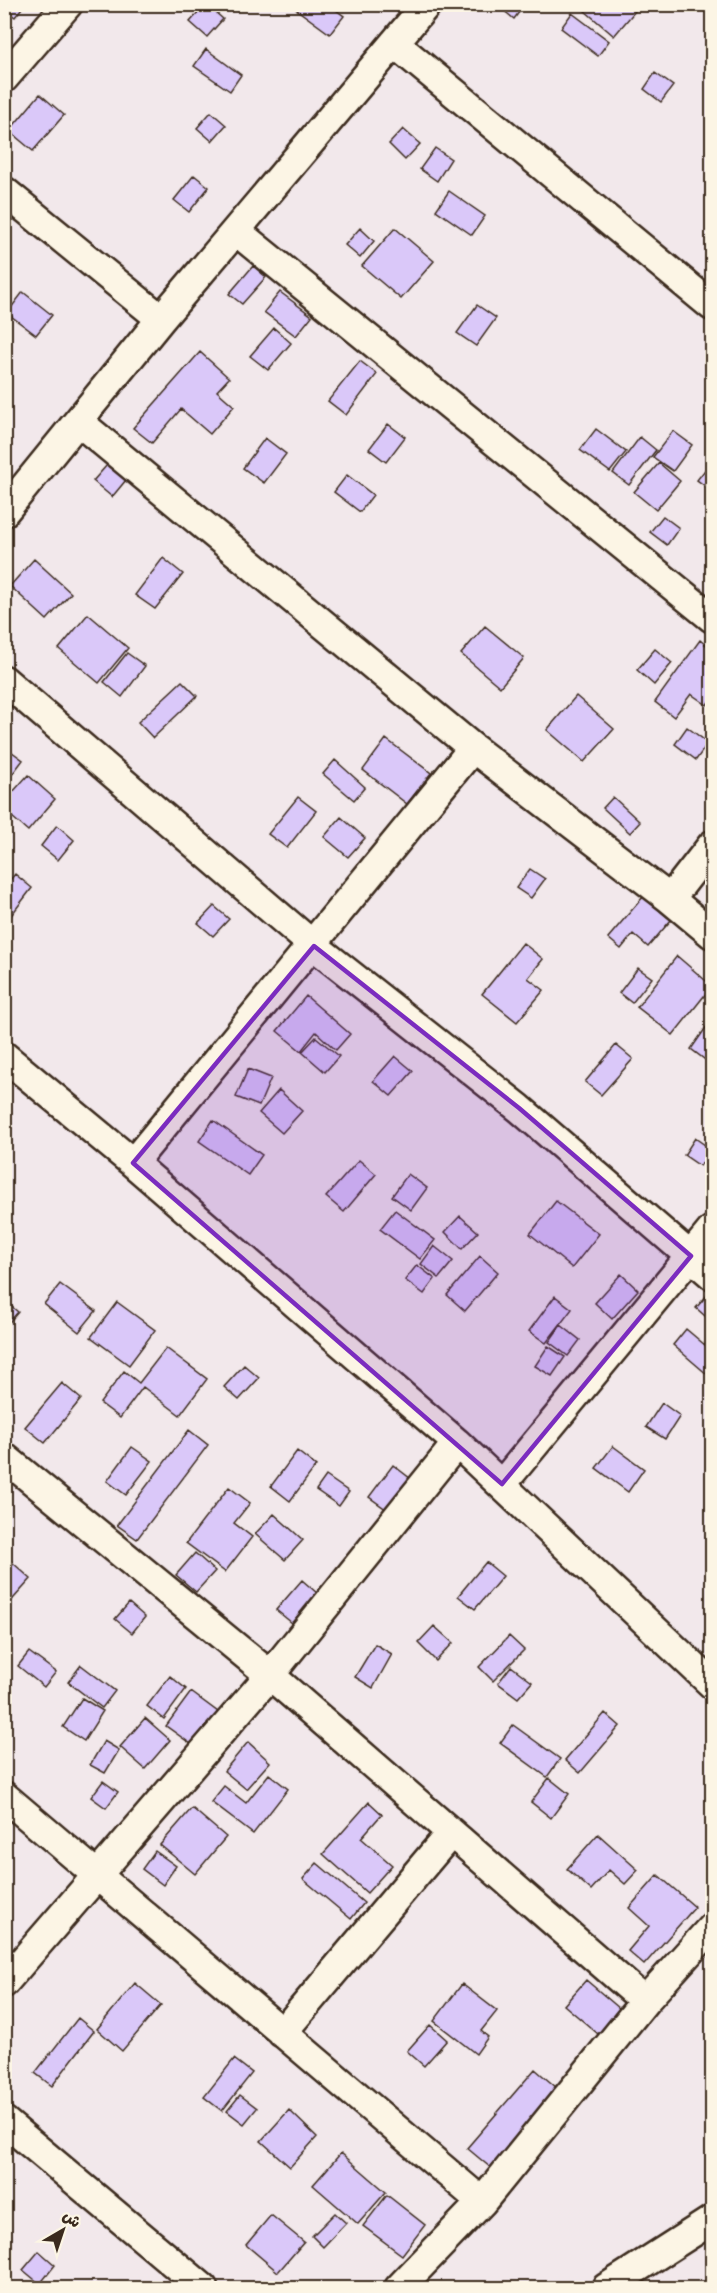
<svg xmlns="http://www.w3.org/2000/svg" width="717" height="2293" viewBox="0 0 717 2293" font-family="'Shantell Sans','Playpen Sans Arabic',sans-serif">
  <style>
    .building { fill: #dac8f9; stroke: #3b2a1e; stroke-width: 1.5 }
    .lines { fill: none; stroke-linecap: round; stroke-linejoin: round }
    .minor-casing { stroke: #3b2a1e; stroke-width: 33 }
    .minor { stroke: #fcf5e5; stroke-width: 28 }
    .marked { fill: #7b2cbf; fill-opacity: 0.2; stroke: #7b2cbf; stroke-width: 4.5; stroke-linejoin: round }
  </style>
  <rect width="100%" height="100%" fill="#f2e8eb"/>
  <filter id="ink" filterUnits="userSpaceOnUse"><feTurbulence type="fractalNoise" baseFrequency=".0167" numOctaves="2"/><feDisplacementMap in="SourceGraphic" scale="12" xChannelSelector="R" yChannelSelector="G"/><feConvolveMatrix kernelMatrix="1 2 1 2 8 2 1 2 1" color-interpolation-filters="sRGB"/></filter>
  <g filter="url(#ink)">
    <!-- building -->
    <path class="building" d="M4 4H25L15 17 4 9Z
      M206 4 223 19 207 37 190 22Z
      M289 4H328L344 16 330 34Z
      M496 4H525L514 19Z
      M577 4H641L614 36Z
      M572 13 609 41 598 56 561 28Z
      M206 49 241 75 230 91 194 66Z
      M655 73 673 86 661 102 644 89Z
      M40 94 64 115 33 151 9 131Z
      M211 112 226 125 212 141 197 128Z
      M403 129 420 144 405 160 389 144Z
      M435 148 451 159 437 181 420 169Z
      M194 175 209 187 189 212 174 200Z
      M449 191 485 216 472 235 436 210Z
      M360 228 374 241 360 258 345 245Z
      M395 228 434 261 401 299 362 266Z
      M253 266 266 277 242 304 229 294Z
      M23 292 52 315 36 335 7 313Z
      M280 292 312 316 296 336 264 312Z
      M477 305 496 318 476 346 457 333Z
      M274 328 291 343 268 370 250 356Z
      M200 352 229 378 217 391 234 406 210 434 181 409 152 443 133 428Z
      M360 361 377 374 346 415 328 401Z
      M388 424 405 437 386 462 369 449Z
      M596 429 626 452 610 472 580 450Z
      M673 431 692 445 673 471 653 457Z
      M640 437 656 450 629 485 613 473Z
      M265 438 286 454 264 483 243 468Z
      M712 461V491L697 480Z
      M659 463 680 481 656 510 634 492Z
      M107 465 126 480 112 497 93 481Z
      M347 475 373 495 360 512 334 492Z
      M663 516 679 528 667 545 650 532Z
      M163 558 183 574 155 609 135 595Z
      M34 559 71 593 47 620 10 586Z
      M88 614 128 648 99 683 59 649Z
      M485 626 524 658 500 687 461 654Z
      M700 640 712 650V697L707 705 691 694 674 717 655 702Z
      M655 649 672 663 654 685 637 670Z
      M127 653 145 666 122 697 104 682Z
      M182 681 197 696 153 738 138 722Z
      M576 696 614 729 584 762 547 730Z
      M687 727 708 743 696 760 675 744Z
      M386 739 431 773 407 804 363 770Z
      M8 749 23 760 4 785V754Z
      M335 760 365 787 354 800 323 774Z
      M28 775 55 799 28 831 4 810V802Z
      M298 797 316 811 287 848 268 834Z
      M613 797 640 822 630 833 603 808Z
      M341 817 365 838 348 857 324 837Z
      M57 825 74 840 58 860 41 846Z
      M530 869 545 879 531 898 516 888Z
      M15 874 32 888 6 922 4 887Z
      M643 897 671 920 648 947 633 934 621 949 608 938Z
      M214 906 229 919 213 936 198 923Z
      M523 943 543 959 528 978 544 990 517 1022 482 994Z
      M677 956 712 986 673 1035 637 1007Z
      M638 968 652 978 632 1003 619 993Z
      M306 996 350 1034 336 1050 316 1032 301 1051 277 1031Z
      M712 1019V1065L691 1049Z
      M316 1037 339 1056 325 1072 302 1052Z
      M616 1045 633 1059 601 1095 585 1082Z
      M395 1056 413 1071 391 1096 373 1081Z
      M248 1069 271 1078 259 1106 236 1097Z
      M279 1090 302 1111 282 1133 259 1113Z
      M213 1120 262 1155 248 1175 199 1141Z
      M695 1138 712 1150 700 1166 684 1155Z
      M359 1160 376 1174 344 1212 326 1197Z
      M408 1174 427 1188 411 1210 392 1196Z
      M556 1201 599 1234 572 1268 530 1234Z
      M395 1210 435 1240 420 1259 380 1229Z
      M460 1216 478 1232 462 1249 445 1232Z
      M434 1246 453 1261 439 1278 421 1264Z
      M480 1256 498 1272 465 1311 447 1295Z
      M417 1265 435 1279 424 1294 405 1280Z
      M621 1274 638 1290 612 1319 595 1303Z
      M60 1284 96 1311 79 1332 44 1304Z
      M709 1293 712 1296V1322L696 1308Z
      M555 1296 572 1309 546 1343 529 1331Z
      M4 1300 18 1312 4 1328Z
      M117 1302 155 1330 129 1365 91 1337Z
      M561 1325 580 1340 568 1356 549 1342Z
      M686 1329 712 1351V1370L708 1375 673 1345Z
      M548 1346 565 1357 552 1376 535 1366Z
      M166 1348 207 1379 180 1415 143 1387 120 1418 100 1403 124 1371 139 1383Z
      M244 1365 259 1378 239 1400 224 1387Z
      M62 1383 81 1399 45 1443 25 1427Z
      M662 1403 680 1416 665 1439 646 1427Z
      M189 1430 208 1445 137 1539 117 1525Z
      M613 1446 644 1469 628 1492 596 1468Z
      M132 1447 152 1461 126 1495 107 1481Z
      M297 1451 316 1466 290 1501 271 1486Z
      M393 1465 420 1486 397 1517 369 1497Z
      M326 1476 349 1492 339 1506 316 1490Z
      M229 1487 250 1503 234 1523 252 1537 225 1572 186 1543Z
      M274 1514 303 1540 285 1560 255 1534Z
      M195 1553 215 1571 196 1592 176 1575Z
      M4 1555 31 1579 4 1609Z
      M486 1562 503 1576 475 1609 458 1596Z
      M302 1580 317 1593 292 1623 276 1610Z
      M129 1603 145 1617 132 1633 115 1619Z
      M434 1626 453 1643 436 1661 418 1643Z
      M509 1636 524 1650 493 1681 479 1667Z
      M375 1644 392 1654 373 1688 355 1677Z
      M29 1652 56 1672 44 1687 18 1666Z
      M81 1665 115 1691 102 1708 68 1682Z
      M511 1666 532 1682 518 1698 498 1683Z
      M170 1676 186 1689 164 1719 147 1706Z
      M191 1692 222 1715 198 1749 166 1726Z
      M82 1698 103 1711 84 1741 63 1727Z
      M605 1713 620 1726 580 1773 565 1760Z
      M145 1718 170 1740 145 1769 120 1747Z
      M513 1725 560 1759 547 1777 500 1743Z
      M104 1741 119 1750 105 1773 90 1765Z
      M248 1742 270 1762 246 1789 224 1771Z
      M269 1774 288 1789 253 1834 211 1802 224 1786 246 1803Z
      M549 1778 569 1794 551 1818 531 1802Z
      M103 1781 118 1792 106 1808 91 1797Z
      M369 1802 382 1814 361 1838 392 1865 367 1893 323 1854Z
      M192 1808 226 1837 195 1874 160 1845Z
      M598 1834 638 1870 625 1884 609 1870 591 1890 567 1869Z
      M155 1851 176 1866 163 1885 142 1869Z
      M317 1863 364 1903 351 1919 303 1879Z
      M658 1875 695 1907 644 1965 628 1951 649 1926 629 1908Z
      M586 1980 626 2014 604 2039 564 2005Z
      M135 1983 161 2005 122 2051 97 2029Z
      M462 1984 497 2011 481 2031 488 2037 476 2054 434 2021Z
      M78 2018 94 2031 52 2086 35 2073Z
      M430 2025 447 2040 424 2066 407 2051Z
      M234 2059 252 2073 222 2111 204 2097Z
      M535 2069 564 2094 497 2173 467 2148Z
      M240 2095 257 2108 244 2124 227 2111Z
      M289 2110 317 2137 290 2167 261 2141Z
      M341 2153 386 2192 358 2224 313 2185Z
      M387 2195 425 2225 402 2255 363 2226Z
      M335 2213 346 2223 323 2247 312 2236Z
      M271 2215 304 2242 278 2272 246 2245Z
      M39 2251 55 2265 40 2284 23 2270Z"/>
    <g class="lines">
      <!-- minor casing -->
      <g class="minor-casing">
        <path id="minor" d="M394 43 712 306
          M4 78 68 4
          M4 191 161 319
          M236 231 712 618
          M79 422 473 748 670 899 712 934
          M4 512 161 319 427 4
          M4 680 314 946 519 1108 712 1275
          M670 899 712 845
          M4 1056 133 1163 457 1443 712 1684
          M133 1163 473 748
          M4 1457 270 1675 645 2001
          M502 1484 712 1230
          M4 1796 482 2202
          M4 1983 270 1675 457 1443
          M282 2033 450 1834
          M4 2121 203 2288
          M399 2288 482 2202 645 2001 712 1927
          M606 2288 712 2220"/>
      </g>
      <!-- minor -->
      <use href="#minor" class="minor"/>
    </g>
  </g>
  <!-- marked area -->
  <path class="marked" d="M314 946 519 1108 691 1256 502 1484 133 1163Z"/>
  <!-- margin -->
  <rect width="717" height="2293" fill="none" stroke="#fcf5e5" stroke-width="24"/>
  <rect x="12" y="12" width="693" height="2269" fill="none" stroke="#3b2a1e" stroke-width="2" filter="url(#ink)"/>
  <!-- north arrow -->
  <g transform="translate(63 2230) rotate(39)" stroke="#fcf5e5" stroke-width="4.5" paint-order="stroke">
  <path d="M0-4.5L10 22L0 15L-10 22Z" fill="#3b2a1e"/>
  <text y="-9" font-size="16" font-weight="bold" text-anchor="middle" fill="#3b2a1e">ش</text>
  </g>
</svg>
